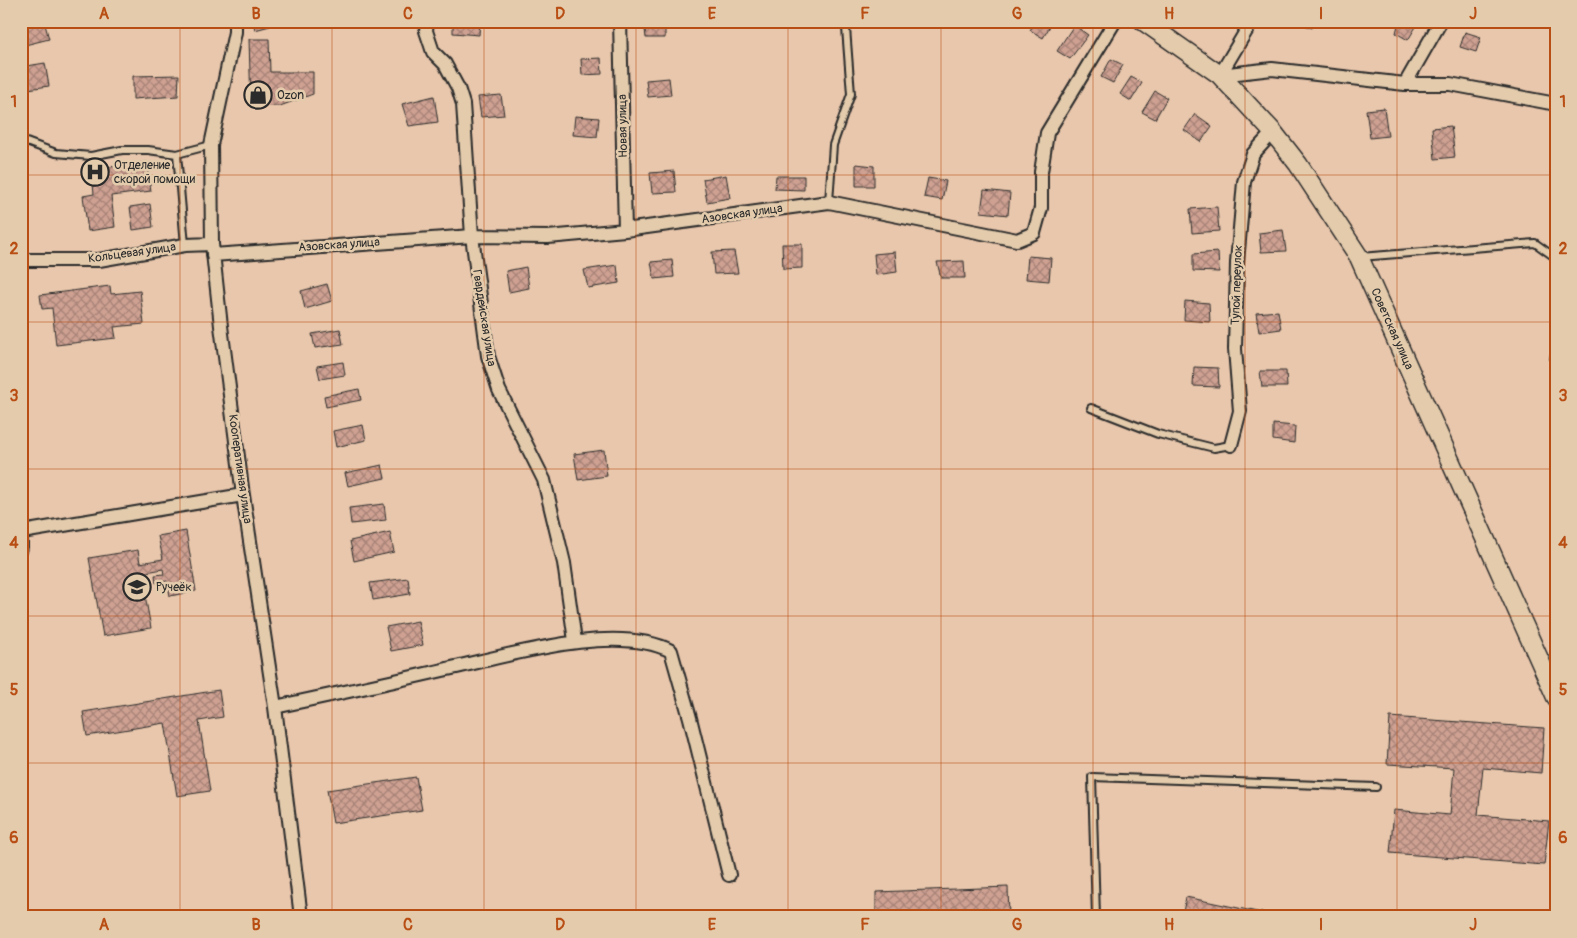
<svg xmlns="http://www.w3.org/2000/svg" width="1577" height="938" viewBox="0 0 1577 938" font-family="Pangolin,sans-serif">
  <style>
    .building { fill: url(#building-cross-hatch); stroke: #2b2b2b }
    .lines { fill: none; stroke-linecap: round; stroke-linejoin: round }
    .lane-casing { stroke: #2b2b2b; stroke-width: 10 }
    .street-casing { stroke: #2b2b2b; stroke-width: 16 }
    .secondary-casing { stroke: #2b2b2b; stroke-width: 21 }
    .lane { stroke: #e3cbac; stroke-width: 6 }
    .street { stroke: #e3cbac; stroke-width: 12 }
    .secondary { stroke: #e3cbac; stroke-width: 18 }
    .grid { fill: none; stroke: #b94e14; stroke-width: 1; stroke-opacity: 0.55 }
    .labels { text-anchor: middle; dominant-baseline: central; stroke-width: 5; stroke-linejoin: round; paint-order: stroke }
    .poi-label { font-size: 12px; fill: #2b2b2b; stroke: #e3cbac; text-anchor: start }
    .street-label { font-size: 12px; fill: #2b2b2b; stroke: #e3cbac }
    .neatline { fill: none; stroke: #b94e14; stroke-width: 2 }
    .grid-label { font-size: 16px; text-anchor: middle; font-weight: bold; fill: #b94e14 }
  </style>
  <defs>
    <pattern id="building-cross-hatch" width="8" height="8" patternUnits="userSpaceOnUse" patternTransform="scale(1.25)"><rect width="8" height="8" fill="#cea192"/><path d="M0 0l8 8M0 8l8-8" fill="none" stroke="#a78377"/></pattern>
  </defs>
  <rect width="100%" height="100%" fill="#e9c7ac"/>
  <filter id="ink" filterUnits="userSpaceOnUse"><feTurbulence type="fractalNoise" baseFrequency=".02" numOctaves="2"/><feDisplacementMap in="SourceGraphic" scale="10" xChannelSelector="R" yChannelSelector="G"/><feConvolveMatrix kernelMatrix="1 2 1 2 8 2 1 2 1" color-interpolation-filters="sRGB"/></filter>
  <g filter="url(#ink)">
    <!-- building -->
    <path class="building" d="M21 21H44L49 39 21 46Z
      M253 21H269L270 26 255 30Z
      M453 21H480L479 35 453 33Z
      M644 21H665V38H646Z
      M1036 21H1053L1043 38 1030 30Z
      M1295 21H1315L1312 28Z
      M1399 21H1410L1417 25 1408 40 1396 33Z
      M1074 25 1088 35 1070 59 1057 51Z
      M1465 32 1481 37 1476 52 1460 47Z
      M249 39H269L270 72H313V94L280 106 251 107Z
      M601 58 602 74 582 75 581 59Z
      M1111 59 1123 65 1113 83 1101 77Z
      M45 63 49 86 21 90V67Z
      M179 75 178 96 133 99V76Z
      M1131 77 1142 83 1131 101 1120 94Z
      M669 78 671 95 648 97 646 80Z
      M1155 91 1167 98 1155 119 1142 112Z
      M501 95 504 115 481 117 478 97Z
      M434 96 438 122 409 126 402 104Z
      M1384 108 1388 136 1370 138 1366 110Z
      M1195 114 1212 126 1201 142 1184 130Z
      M575 116 599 118 597 137 573 135Z
      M1451 126 1455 157 1435 159 1432 128Z
      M147 162 151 191 111 196 115 227 88 231 83 196 94 194 93 184 103 183 101 168Z
      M856 164 874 166V186H856Z
      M674 171 676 192 652 193 650 173Z
      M726 175 730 198 707 202 703 179Z
      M776 176H804V190L775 189Z
      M928 178 946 181 942 200 924 197Z
      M984 190 1010 193 1008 215 981 212Z
      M150 204 153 227 133 230 130 207Z
      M1217 207 1219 231 1192 233 1190 209Z
      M1283 230 1286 251 1261 252 1259 233Z
      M782 244H802V268L783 269Z
      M734 251 738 273 714 274 712 252Z
      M895 252 897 272 876 275 874 254Z
      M1218 252 1219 272 1193 271V254Z
      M1028 256 1051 258 1049 281 1026 279Z
      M672 260 674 277 654 279 651 262Z
      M964 261 965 278H941L937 262Z
      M617 265 619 283 588 288 584 270Z
      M526 267 529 288 509 292 506 271Z
      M327 284 332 301 305 309 301 291Z
      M110 286 111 294 140 291 144 324 114 327 116 338 56 345 52 308 42 309 40 295Z
      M1185 301 1209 303 1210 322 1184 320Z
      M1278 311 1281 329 1259 332 1256 313Z
      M340 329 343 344 315 348 312 334Z
      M343 362 345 375 320 379 317 366Z
      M1194 367 1218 368 1219 387 1193 386Z
      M1260 371H1286L1287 387H1262Z
      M359 389 361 400 326 407 324 396Z
      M1273 424 1295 426 1294 443 1273 440Z
      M363 425 366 440 336 447 333 431Z
      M604 450 607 476 578 480 574 454Z
      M382 465 385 478 348 486 345 473Z
      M384 504 386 520 351 524 349 508Z
      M186 531 196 591 170 596 167 581 156 583 155 575 164 574 163 569 141 573 151 628 103 636 89 558 138 550 140 563 163 559 158 536Z
      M390 532 394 552 354 561 350 541Z
      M408 578 410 594 373 600 370 583Z
      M418 621 423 645 391 651 386 627Z
      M219 690 223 717 199 721 210 791 177 796 165 723 87 736 83 712Z
      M1390 717 1544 728 1541 773 1483 768 1478 815 1549 821 1544 865 1390 853 1394 810 1450 815 1454 768 1387 764Z
      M416 777 422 810 333 823 327 790Z
      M1008 887 1009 917H876V892Z
      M1186 897 1281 917H1182Z"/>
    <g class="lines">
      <!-- lane casing -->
      <g class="lane-casing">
        <path id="lane" d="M21 140 56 153 91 156 122 150H148L177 154 211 145
          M177 154 185 245
          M829 202 833 145 851 94 846 28
          M1360 257 1535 243 1556 258
          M1554 359 1556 349
          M1091 408 1158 434 1214 448 1231 445
          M21 720 23 750
          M1096 917 1092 777 1376 787"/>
      </g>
      <!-- street casing -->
      <g class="street-casing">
        <path id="street" d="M235 21V32L211 145 212 244 221 326 243 495 275 707 301 917
          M427 21 426 31 433 52 445 64 458 88 463 104 472 236 488 356 499 390 544 480 564 563 575 641
          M620 21 625 230
          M1220 75 1272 69 1405 84H1450L1556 104
          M1220 75 1252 21
          M1405 84 1441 21
          M213 255 472 236 548 237 625 230 829 202 1017 240 1034 233 1041 208V172L1047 133 1115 21
          M21 260H99L185 245 212 244
          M1231 445 1240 411 1235 349 1237 263 1244 182 1253 154 1273 132
          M21 507V548
          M22 532 243 495
          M275 707C331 695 387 683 443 670 504 657 614 622 671 651L690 718 729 875"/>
      </g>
      <!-- secondary casing -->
      <g class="secondary-casing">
        <path id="secondary" d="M1143 21 1220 75 1273 132 1298 164 1359 257 1556 697"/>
      </g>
      <!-- lane -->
      <use href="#lane" class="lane"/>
      <!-- street -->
      <use href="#street" class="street"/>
      <!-- secondary -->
      <use href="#secondary" class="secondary"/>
    </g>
  </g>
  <!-- grid -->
  <path class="grid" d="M180 21V917M332 21V917M484 21V917M636 21V917M788 21V917M941 21V917M1093 21V917M1245 21V917M1397 21V917M21 175H1556M21 322H1556M21 469H1556M21 616H1556M21 763H1556"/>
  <!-- icons -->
  <defs>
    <g id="shop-ring" transform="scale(1.4375)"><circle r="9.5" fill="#e3cbac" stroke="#2b2b2b" stroke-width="1.5"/><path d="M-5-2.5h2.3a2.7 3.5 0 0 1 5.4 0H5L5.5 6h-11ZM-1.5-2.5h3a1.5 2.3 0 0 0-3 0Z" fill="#2b2b2b"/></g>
    <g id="hospital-ring" transform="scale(1.4375)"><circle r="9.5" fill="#e3cbac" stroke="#2b2b2b" stroke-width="1.5"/><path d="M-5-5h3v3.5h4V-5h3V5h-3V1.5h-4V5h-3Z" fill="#2b2b2b"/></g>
    <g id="school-ring" transform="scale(1.4375)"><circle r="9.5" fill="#e3cbac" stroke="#2b2b2b" stroke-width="1.5"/><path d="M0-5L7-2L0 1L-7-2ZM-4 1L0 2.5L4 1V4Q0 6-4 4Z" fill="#2b2b2b"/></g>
  </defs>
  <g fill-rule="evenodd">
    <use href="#shop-ring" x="258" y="95"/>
    <use href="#hospital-ring" x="95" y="172"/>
    <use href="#school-ring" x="137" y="587"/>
  </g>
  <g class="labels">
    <!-- poi labels -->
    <g class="poi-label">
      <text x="277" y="95">Ozon</text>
      <text x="114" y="165">Отделение<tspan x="114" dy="14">скорой помощи</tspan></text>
      <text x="156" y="587">Ручеёк</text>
    </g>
    <!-- street labels -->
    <g class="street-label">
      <text transform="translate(623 126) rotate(-91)">Новая улица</text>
      <text transform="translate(742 214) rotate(-8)">Азовская улица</text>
      <text transform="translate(339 245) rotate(-4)">Азовская улица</text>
      <text transform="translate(132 253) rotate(-8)">Кольцевая улица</text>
      <text transform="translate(1237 285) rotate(-88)">Тупой переулок</text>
      <text transform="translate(484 318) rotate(81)">Гвардейская улица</text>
      <text transform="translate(1392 329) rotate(66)">Советская улица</text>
      <text transform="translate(240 469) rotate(82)">Кооперативная улица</text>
    </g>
  </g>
  <!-- margin -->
  <rect width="1577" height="938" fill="none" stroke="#e3cbac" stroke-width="55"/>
  <rect x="28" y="28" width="1522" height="882" class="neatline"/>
  <g class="grid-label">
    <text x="104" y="19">A</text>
    <text x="256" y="19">B</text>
    <text x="408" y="19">C</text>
    <text x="560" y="19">D</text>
    <text x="712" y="19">E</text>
    <text x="865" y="19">F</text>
    <text x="1017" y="19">G</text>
    <text x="1169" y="19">H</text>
    <text x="1321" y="19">I</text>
    <text x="1473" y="19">J</text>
    <text x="14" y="107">1</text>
    <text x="1563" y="107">1</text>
    <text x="14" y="254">2</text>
    <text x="1563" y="254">2</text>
    <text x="14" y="401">3</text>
    <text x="1563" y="401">3</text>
    <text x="14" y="548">4</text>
    <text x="1563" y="548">4</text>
    <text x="14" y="695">5</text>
    <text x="1563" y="695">5</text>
    <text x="14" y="843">6</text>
    <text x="1563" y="843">6</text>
    <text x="104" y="930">A</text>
    <text x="256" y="930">B</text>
    <text x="408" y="930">C</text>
    <text x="560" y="930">D</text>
    <text x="712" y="930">E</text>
    <text x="865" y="930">F</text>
    <text x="1017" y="930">G</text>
    <text x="1169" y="930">H</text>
    <text x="1321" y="930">I</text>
    <text x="1473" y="930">J</text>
  </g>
</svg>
